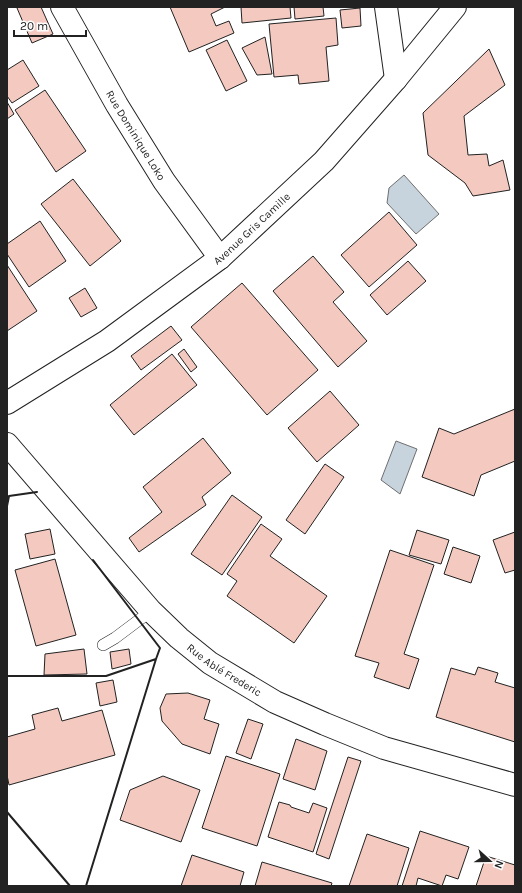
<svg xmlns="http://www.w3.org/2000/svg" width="522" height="893" viewBox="0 0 522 893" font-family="Karla,sans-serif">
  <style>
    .water { fill: #c7d3dd; stroke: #6f6f6f }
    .building { fill: #f3c9c0; stroke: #222 }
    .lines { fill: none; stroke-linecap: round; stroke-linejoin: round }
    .lane-casing { stroke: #222; stroke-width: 12 }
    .street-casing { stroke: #222; stroke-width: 24 }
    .lane { stroke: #fff; stroke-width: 11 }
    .street { stroke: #fff; stroke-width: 22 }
    .wall { stroke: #222; stroke-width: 2 }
    .labels { text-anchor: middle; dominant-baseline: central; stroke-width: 3; stroke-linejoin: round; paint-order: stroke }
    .street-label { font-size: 11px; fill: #222; stroke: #fff }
  </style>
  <rect width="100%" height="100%" fill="#fff"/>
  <!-- water -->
  <path class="water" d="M404 175 439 214 416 234 387 203 389 188Z
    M396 441 417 449 400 494 381 480Z"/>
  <!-- building -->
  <path class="building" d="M19 7H41L53 34 32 43 17 8Z
    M170 7H225L211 14 216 26 229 21 234 33 189 52Z
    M241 7H290L291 18 242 23Z
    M294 7H323L324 16 295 19Z
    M360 8 361 26 342 28 340 10Z
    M336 18 338 45 326 47 329 81 299 84 298 75 274 77 269 24Z
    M265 37 272 74 257 75 242 48Z
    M227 40 247 81 226 91 206 50Z
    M489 49 505 85 464 116 468 155 487 154 489 166 503 160 510 190 473 196 465 183 428 155 423 113Z
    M23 60 39 86 12 103 7 96V70Z
    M45 90 86 151 56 172 15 110Z
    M7 102 14 114 7 119Z
    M73 179 121 241 90 266 41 204Z
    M389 212 417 245 369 287 341 255Z
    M40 221 66 261 29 287 7 254V244Z
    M313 256 344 292 333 302 367 341 338 367 273 291Z
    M408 261 426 281 387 315 370 295Z
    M7 265 37 311 7 331Z
    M242 283 318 370 267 415 191 327Z
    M85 288 97 308 81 317 69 298Z
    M171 326 182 340 141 370 131 356Z
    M184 349 197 367 191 372 178 354Z
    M172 354 197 385 134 435 110 405Z
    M330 391 359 425 317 462 288 428Z
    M515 409V461L481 475 474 496 422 477 439 428 454 434Z
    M203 438 231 473 202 497 206 505 139 552 129 538 162 512 143 487Z
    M325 464 344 477 305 534 286 520Z
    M232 495 262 517 222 575 191 554Z
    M261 524 282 539 270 556 327 596 294 643 227 596 237 581 227 574Z
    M50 529 55 554 30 559 25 534Z
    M417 530 449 540 441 564 409 555Z
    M515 532V570L505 573 493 540Z
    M453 547 480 556 471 583 444 574Z
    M390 550 434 565 404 654 419 659 409 689 374 677 379 663 355 656Z
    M55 559 76 635 36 646 15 570Z
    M84 649 87 674 44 675 45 654Z
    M129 649 131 664 112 669 110 652Z
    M478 667 498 673 495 682 515 688V742L436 717 451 668 475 675Z
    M113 680 117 702 100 706 96 683Z
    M188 693 210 700 204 719 219 724 210 754 182 744 162 721 160 708 166 694Z
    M58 708 62 721 102 710 115 755 9 785 7 775V737L35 729 32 715Z
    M248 719 263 724 251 759 236 753Z
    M296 739 327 751 315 790 283 779Z
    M226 756 280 774 257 846 202 828Z
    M348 757 361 761 329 859 316 854Z
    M163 776 200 790 181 842 120 820 130 790Z
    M279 802 290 805 291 807 309 813 313 803 327 808 313 852 268 837Z
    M420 831 469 847 458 879 446 875 442 886 418 878 416 886H402Z
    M367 834 409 848 397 886H349Z
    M192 855 244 872 240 886H181Z
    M486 856 515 865V886H476Z
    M262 862 332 883 331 886H255Z"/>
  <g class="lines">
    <!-- lane casing -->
    <g class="lane-casing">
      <path id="lane" d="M103 645 115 638 151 611"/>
    </g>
    <!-- street casing -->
    <g class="street-casing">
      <g id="street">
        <path id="s1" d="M62 7 117 105 164 181 220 258"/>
        <path d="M386 7 396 79"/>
        <path id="s2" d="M7 403 107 341 220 258 324 161 396 79 455 7"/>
        <path id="s3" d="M7 444 151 611 179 638 210 663 275 702 325 724 384 748 515 785"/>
      </g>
    </g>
    <!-- lane -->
    <use href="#lane" class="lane"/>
    <!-- street -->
    <use href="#street" class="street"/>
    <!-- wall -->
    <path class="wall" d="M7 506 9 496 37 492
      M7 676H106L156 659 160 648 93 560
      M7 812 70 886
      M86 886 156 659"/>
  </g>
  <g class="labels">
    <!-- street labels -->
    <g class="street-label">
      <text stroke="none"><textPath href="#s1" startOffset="148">Rue Dominique Loko</textPath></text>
      <text stroke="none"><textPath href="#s2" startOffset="301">Avenue Gris Camille</textPath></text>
      <text stroke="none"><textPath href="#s3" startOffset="315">Rue Ablé Frederic</textPath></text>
    </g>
  </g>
  <!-- border -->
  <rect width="522" height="893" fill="none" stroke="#222222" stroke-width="16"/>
  <!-- north arrow -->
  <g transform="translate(490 861) rotate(111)" stroke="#ffffff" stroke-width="3" paint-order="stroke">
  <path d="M0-3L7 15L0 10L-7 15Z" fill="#222222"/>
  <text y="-6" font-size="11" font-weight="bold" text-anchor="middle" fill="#222222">N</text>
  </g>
  <!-- scale -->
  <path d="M14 30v6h72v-6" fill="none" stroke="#222222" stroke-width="2"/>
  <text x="20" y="30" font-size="12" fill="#222222" stroke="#ffffff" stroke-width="3" paint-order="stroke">20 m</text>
</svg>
